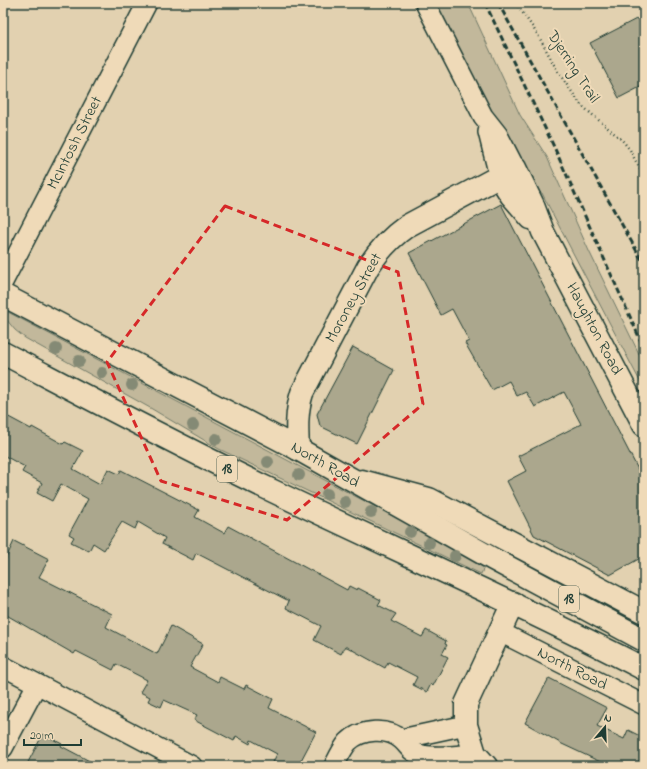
<svg xmlns="http://www.w3.org/2000/svg" width="647" height="769" viewBox="0 0 647 769" font-family="'Indie Flower',sans-serif">
  <style>
    .green { fill: #c2b89b; stroke: #707a68 }
    .building { fill: #aba78d; stroke: #1f3d34 }
    .lines { fill: none; stroke-linecap: round; stroke-linejoin: round }
    .minor-casing { stroke: #1f3d34; stroke-width: 22 }
    .major-casing { stroke: #1f3d34; stroke-width: 25 }
    .highway-casing { stroke: #1f3d34; stroke-width: 25 }
    .path { stroke: #1f3d34; stroke-width: 2.5; stroke-dasharray: 1 3; stroke-linecap: butt }
    .minor { stroke: #efdab8; stroke-width: 19 }
    .major { stroke: #efdab8; stroke-width: 22 }
    .highway { stroke: #efdab8; stroke-width: 22 }
    .rail { stroke: #1f3d34; stroke-width: 3; stroke-dasharray: 6 3; stroke-linecap: butt }
    .tree { fill: #848a74 }
    .marked { fill: none; stroke: #d62828; stroke-width: 3; stroke-dasharray: 8 5; stroke-linejoin: round }
    .labels { text-anchor: middle; dominant-baseline: central; stroke-width: 4; stroke-linejoin: round; paint-order: stroke }
    .shield { fill: #efdab8; stroke: #5d6c5c; stroke-width: 1 }
    .shield-label { font-size: 15px; font-weight: bold; fill: #1f3d34 }
    .street-label { font-size: 16px; fill: #1f3d34; stroke: #efdab8 }
  </style>
  <rect width="100%" height="100%" fill="#e2d1b0"/>
  <filter id="ink" filterUnits="userSpaceOnUse"><feTurbulence type="fractalNoise" baseFrequency=".025" numOctaves="2"/><feDisplacementMap in="SourceGraphic" scale="8" xChannelSelector="R" yChannelSelector="G"/><feConvolveMatrix kernelMatrix="1 2 1 2 8 2 1 2 1" color-interpolation-filters="sRGB"/></filter>
  <g filter="url(#ink)">
    <!-- green -->
    <path class="green" d="M436 3H468L520 115 547 157 589 251 644 364V389L547 203 542 193 533 191 529 186Z
      M8 312 485 565 481 574 219 449 152 409 25 338 15 330 6 319Z"/>
    <!-- building -->
    <path class="building" d="M644 15V85L619 98 590 43Z
      M501 204 644 481V556L610 575 534 535 507 481 526 471 518 456 581 424 564 392 535 407 526 392 517 396 509 381 492 390 465 343 469 341 452 309 441 315 409 253Z
      M353 347 394 370 357 444 320 426 317 414Z
      M3 414 31 429 32 427 63 444 65 442 83 451 73 469 100 484 108 469 119 474 121 470 199 510 195 517 224 533 228 526 347 590 349 586 357 590 358 588 381 600 378 605 396 614 391 621 422 637 426 630 446 641 445 644 447 645 442 654 448 657 433 686 431 684 427 692 413 685 417 677 388 662 385 668 347 647H345L341 654 314 640 321 626 286 608 289 601 196 553 193 560 162 544 165 538 138 522 135 529 122 522 104 550 93 543 89 551 71 542 74 537 69 534 88 499 61 484 52 501 37 493 42 483 22 472 25 467 3 455Z
      M14 541 49 559 39 577 112 614 106 627 157 654 171 626 203 644 190 667 218 682 220 677 244 689 246 685 273 699 269 708 316 732 298 766H281L273 762 277 754 251 740 250 744 236 736 234 741 194 720 197 715 164 700 161 707 148 701 150 697 140 692 147 680 116 664 113 670 76 651 74 654 3 613V565Z
      M549 678 607 708 597 726 624 739 628 730 644 738V766H609L562 744 525 723Z
      M43 734 62 744 61 746 99 766H26Z"/>
    <g class="lines">
      <!-- minor casing -->
      <g class="minor-casing">
        <path id="minor" d="M425 3 483 116 498 135 515 168
          M488 132 499 176
          M3 282 147 3
          M500 632 644 705
          M3 666 192 766
          M401 739 466 725
          M3 748 37 684
          M334 766C338 758 342 749 348 742 361 729 388 727 402 740 411 748 409 752 423 755 440 758 459 755 475 754"/>
      </g>
      <!-- major casing -->
      <g class="major-casing">
        <path id="major" d="M499 176 511 195 531 218
          M298 449C297 429 296 412 302 393L368 267C379 250 390 238 407 226L515 168 532 203 543 232 644 425
          M362 481 429 499 644 612
          M486 766 475 754 466 725V704L513 603"/>
      </g>
      <!-- highway casing -->
      <g class="highway-casing">
        <path id="highway" d="M3 295 298 449 493 559 644 640
          M3 353C93 400 183 448 275 492 398 551 523 606 644 669"/>
      </g>
      <!-- path -->
      <path class="path" d="M516 3 538 35 558 72 581 105 622 140 630 150 644 177"/>
      <!-- minor -->
      <use href="#minor" class="minor"/>
      <!-- major -->
      <use href="#major" class="major"/>
      <!-- highway -->
      <use href="#highway" class="highway"/>
      <!-- rail -->
      <path class="rail" d="M485 3 555 149 644 348
        M498 3 644 264"/>
    </g>
    <!-- trees -->
    <g class="tree">
      <circle cx="56" cy="349" r="6"/>
      <circle cx="79" cy="361" r="6"/>
      <circle cx="102" cy="373" r="6"/>
      <circle cx="132" cy="385" r="6"/>
      <circle cx="193" cy="425" r="6"/>
      <circle cx="216" cy="439" r="6"/>
      <circle cx="268" cy="462" r="6"/>
      <circle cx="299" cy="475" r="6"/>
      <circle cx="327" cy="494" r="6"/>
      <circle cx="345" cy="502" r="6"/>
      <circle cx="371" cy="512" r="6"/>
      <circle cx="410" cy="532" r="6"/>
      <circle cx="429" cy="543" r="6"/>
      <circle cx="455" cy="556" r="6"/>
    </g>
  </g>
  <!-- marked area -->
  <path class="marked" d="M225 206 398 272 423 404 287 520 161 481 107 362Z"/>
  <g class="labels">
    <!-- shield labels -->
    <g class="shield">
      <rect x="217" y="456" width="20" height="26" rx="3"/>
      <rect x="559" y="586" width="20" height="26" rx="3"/>
    </g>
    <g class="shield-label">
      <text x="227" y="469">18</text>
      <text x="569" y="599">18</text>
    </g>
    <!-- street labels -->
    <g class="street-label">
      <text transform="translate(573 67) rotate(57)">Djerring Trail</text>
      <text transform="translate(75 143) rotate(-63)">McIntosh Street</text>
      <text transform="translate(354 298) rotate(-61)">Moroney Street</text>
      <text transform="translate(594 329) rotate(62)">Haughton Road</text>
      <text transform="translate(325 465) rotate(30)">North Road</text>
      <text transform="translate(572 669) rotate(27)">North Road</text>
    </g>
  </g>
  <!-- margin -->
  <rect width="647" height="769" fill="none" stroke="#efdab8" stroke-width="16"/>
  <rect x="8" y="8" width="631" height="753" fill="none" stroke="#1f3d34" stroke-width="1.5" filter="url(#ink)"/>
  <!-- north arrow -->
  <g transform="translate(605 727) rotate(19)" stroke="#efdab8" stroke-width="3" paint-order="stroke">
  <path d="M0-3L7 15L0 10L-7 15Z" fill="#1f3d34"/>
  <text y="-6" font-size="11" font-weight="bold" text-anchor="middle" fill="#1f3d34">N</text>
  </g>
  <!-- scale -->
  <path d="M24 739v6h57v-6" fill="none" stroke="#1f3d34" stroke-width="2"/>
  <text x="30" y="739" font-size="12" fill="#1f3d34" stroke="#efdab8" stroke-width="3" paint-order="stroke">20 m</text>
</svg>
